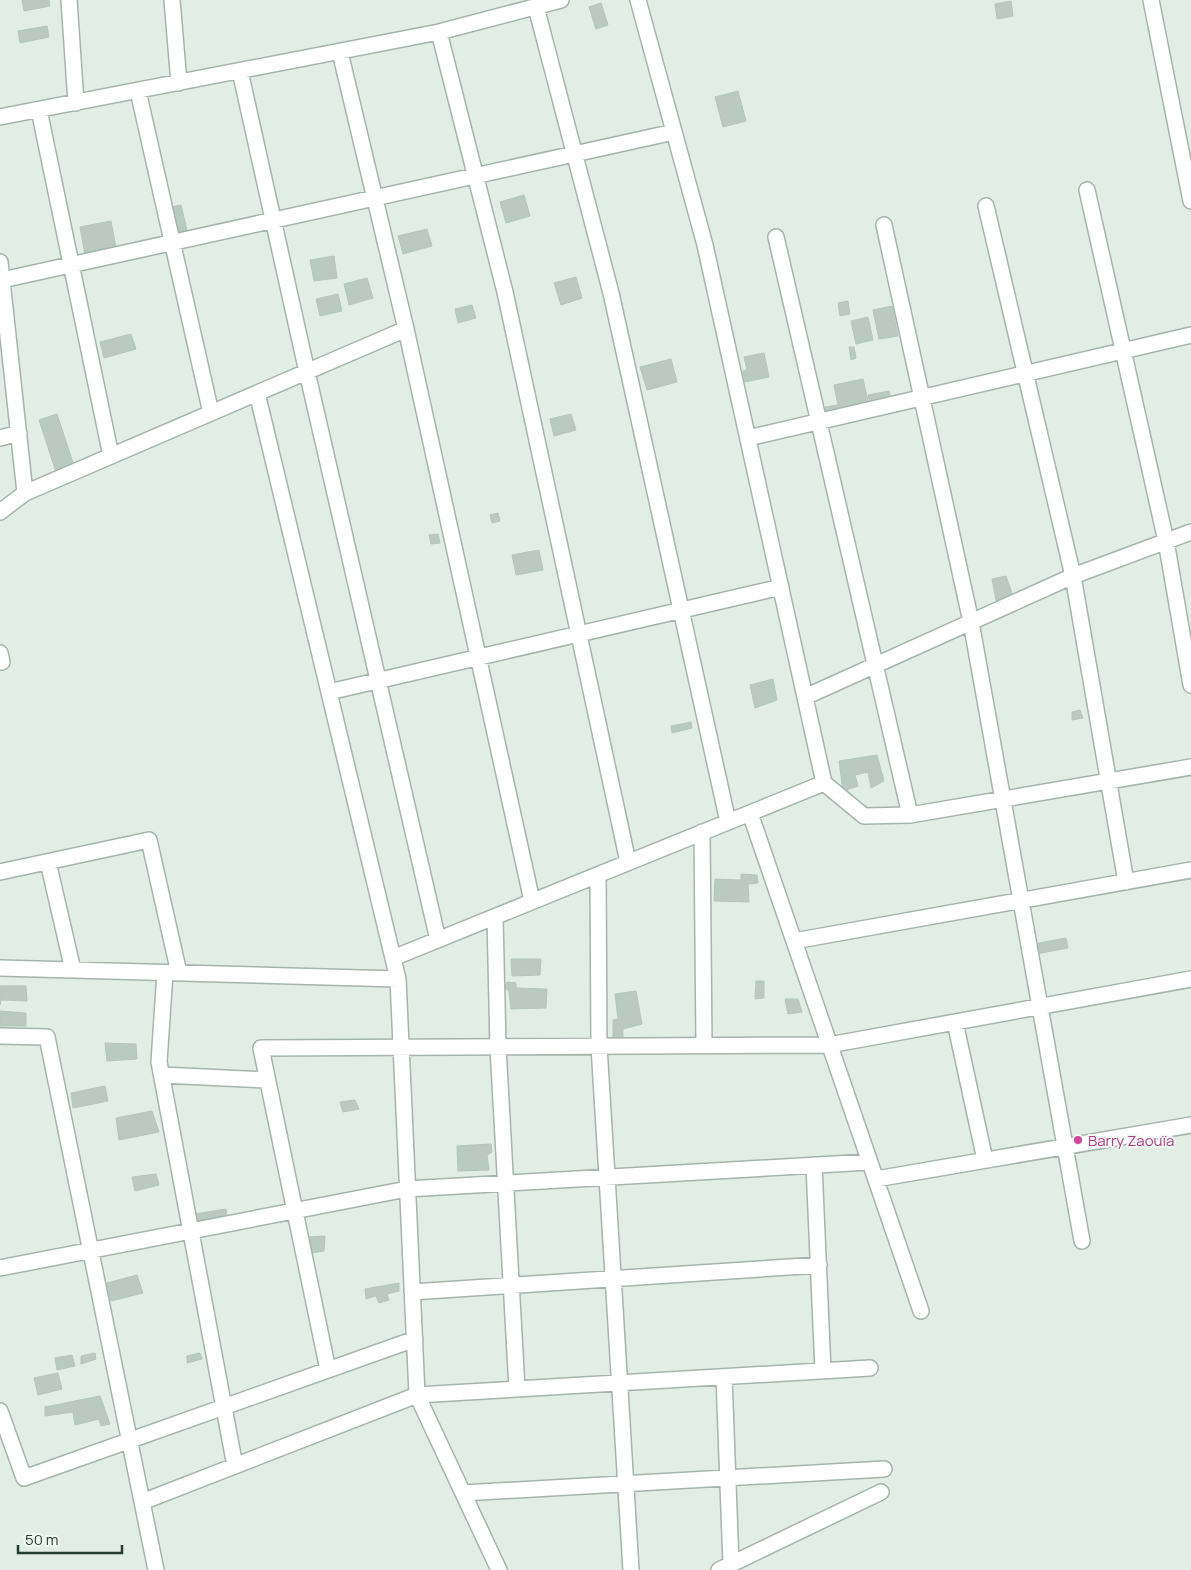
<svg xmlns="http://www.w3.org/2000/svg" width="1191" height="1570" viewBox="0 0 1191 1570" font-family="Manrope,sans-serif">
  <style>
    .building { fill: #bacac1; stroke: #b4c6bc }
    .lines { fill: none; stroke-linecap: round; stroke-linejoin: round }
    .minor-casing { stroke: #a4b5ac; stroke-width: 18 }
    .minor { stroke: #fff; stroke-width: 15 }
    .hotel-dot { fill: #d1479c; stroke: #f2f9f5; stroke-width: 2 }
    .labels { text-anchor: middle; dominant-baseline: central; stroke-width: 4; stroke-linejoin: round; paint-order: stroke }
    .hotel-label { font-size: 15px; fill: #b23c85; stroke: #f2f9f5; text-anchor: start }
  </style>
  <rect width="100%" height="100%" fill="#e2ede6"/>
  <!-- building -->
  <path class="building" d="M22 0H49L50 6 24 11Z
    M1011 1 1013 16 997 19 995 4Z
    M601 3 608 25 596 29 589 7Z
    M47 26 49 37 20 43 18 31Z
    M738 91 746 121 723 127 715 97Z
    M524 195 530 216 506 223 500 202Z
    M181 205 187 230 177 233 171 207Z
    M111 221 116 248 85 254 80 227Z
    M427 229 432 246 403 254 398 236Z
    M334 256 337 278 314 281 310 260Z
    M576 277 582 298 561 305 554 283Z
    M367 278 373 298 349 305 344 284Z
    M338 294 342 311 320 316 316 299Z
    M848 301 850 314 840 316 838 303Z
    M472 305 476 318 458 323 455 309Z
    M892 306 898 336 879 339 873 310Z
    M868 317 873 340 856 344 851 321Z
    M131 334 136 349 104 358 100 342Z
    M849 347H854L856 358 851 360Z
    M764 353 769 377 745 382 743 371 747 370 744 357Z
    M671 359 677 382 647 390 640 367Z
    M863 379 869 406 827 415 825 407 838 405 834 385Z
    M889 391 891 399 870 403 868 395Z
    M57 414 74 466 56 472 39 420Z
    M571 414 576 430 554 436 550 419Z
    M498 513 500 521 492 523 490 515Z
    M438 534 440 543 431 544 429 535Z
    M539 550 543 570 516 575 512 555Z
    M1006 576 1013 596 997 605 992 579Z
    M773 679 777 700 755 708 750 685Z
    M1080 710 1083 718 1072 720V712Z
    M691 722 692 728 672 733 671 726Z
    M877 755 884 781 871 788 868 772 855 775 858 786 843 791 839 761Z
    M741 874 757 875 758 883 748 884 749 902 714 901 715 879 741 880Z
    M1066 938 1068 948 1036 954 1034 944Z
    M511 959H541L540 975 512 976Z
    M756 981H764V998L755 999Z
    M507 982 516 983V988L547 989 546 1008 511 1009 509 991 505 988Z
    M0 986H26L27 1001 1 1000 0 1005Z
    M636 991 642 1024 623 1029V1042H613V1020L618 1019 615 994Z
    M785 999H798L802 1012 788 1014Z
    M0 1011 26 1013V1026H0Z
    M105 1043 136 1044 137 1059 107 1061Z
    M105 1086 108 1101 73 1108 71 1093Z
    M355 1100 359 1109 343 1112 340 1102Z
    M152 1111 159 1132 119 1140 116 1118Z
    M491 1144 492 1152 487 1155 489 1170 458 1171 457 1146Z
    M156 1174 159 1185 135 1191 132 1177Z
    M226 1209 227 1216 197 1222 195 1214Z
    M325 1236 324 1251 312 1253 308 1237Z
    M137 1275 143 1293 111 1301 107 1283Z
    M399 1283V1291L387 1294 389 1300 379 1303 376 1296 366 1299 365 1289Z
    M95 1353 96 1359 81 1364V1356Z
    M200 1353 202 1359 187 1363V1356Z
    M72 1355 75 1366 57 1370 55 1358Z
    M58 1373 62 1389 38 1395 34 1378Z
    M100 1396 110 1424 101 1426 99 1419 75 1425 73 1412 45 1416V1407Z"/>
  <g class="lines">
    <!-- minor casing -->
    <g class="minor-casing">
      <path id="minor" d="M69 0 76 103
        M172 0 179 83
        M638 0 705 245 824 783 864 816 910 815 1191 767
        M1151 0 1191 201
        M536 7 611 293 728 822
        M439 32 505 292 628 862
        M340 52 406 329 532 901
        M240 71 307 372 438 940
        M138 91 211 413
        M39 110 111 456
        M0 117 439 32 561 0
        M1087 190 1166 541 1191 685
        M986 206 1073 576 1126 882
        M884 225 971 622 1082 1241
        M776 237 910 815
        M0 262 25 493
        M2 280 674 132
        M257 393 398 979 417 1395 499 1570
        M0 438 19 433
        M748 438 1191 335
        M0 512 25 493 406 329
        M0 653 2 662H0
        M329 692 781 587
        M805 697 1073 576 1191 532
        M750 813 921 1311
        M702 832 704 1046
        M48 862 73 970
        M0 872 149 840 179 973
        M598 875 599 1046 631 1570
        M495 917 498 1047 517 1389
        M794 941 1191 870
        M393 958 824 783
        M0 968 398 979
        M165 973 159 1062 235 1466
        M955 1022 985 1160
        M0 1036 47 1037 156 1570
        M162 1075 267 1080
        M814 1165 823 1371
        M876 1179 1191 1125
        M0 1268 407 1189 869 1162
        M412 1292 819 1265
        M328 1370 261 1048 829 1045 1191 979
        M724 1377 731 1564
        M0 1411 24 1478 415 1339
        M463 1493 884 1469
        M142 1502 417 1395 870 1368
        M719 1570 881 1492"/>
    </g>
    <!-- minor -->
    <use href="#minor" class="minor"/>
  </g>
  <!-- markers -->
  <circle class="hotel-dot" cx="1078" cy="1140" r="5"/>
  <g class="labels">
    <!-- hotel labels -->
    <g class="hotel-label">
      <text x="1088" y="1140">Barry Zaouïa</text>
    </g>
  </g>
  <!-- scale -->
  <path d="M18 1545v8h104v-8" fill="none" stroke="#213e31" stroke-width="2.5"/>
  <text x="25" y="1545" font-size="15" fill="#213e31" stroke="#f2f9f5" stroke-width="4" paint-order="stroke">50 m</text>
</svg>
